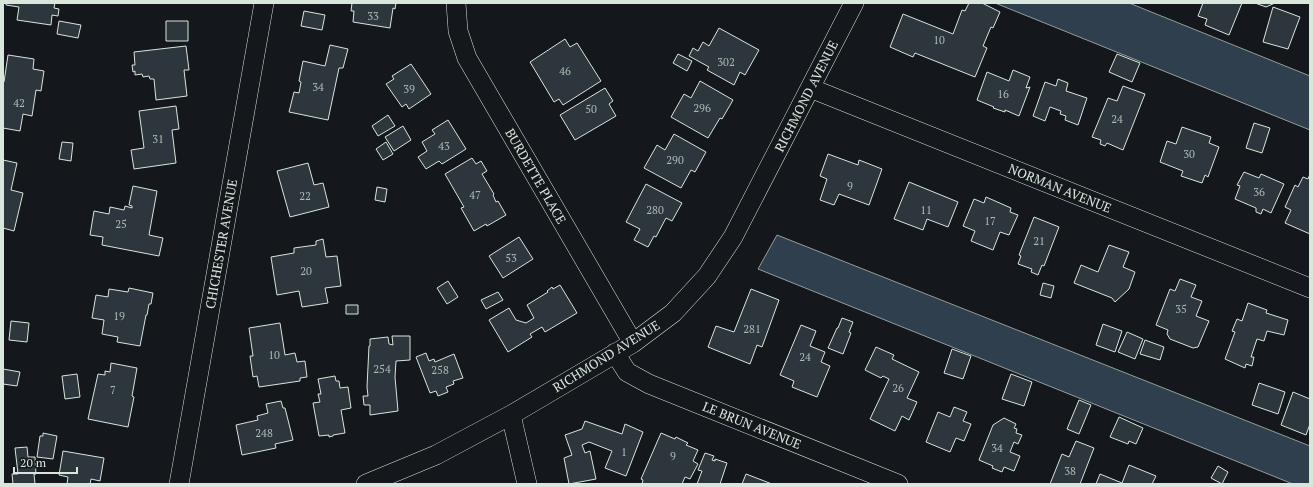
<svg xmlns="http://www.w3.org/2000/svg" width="1313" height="487" viewBox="0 0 1313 487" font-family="'PT Serif',serif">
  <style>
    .water { fill: #2f3f4d; stroke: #939e99 }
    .building { fill: #2c363c; stroke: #d8e6dc }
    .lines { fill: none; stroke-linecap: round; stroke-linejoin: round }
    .street-casing { stroke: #d8e6dc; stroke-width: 20 }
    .street { stroke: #14181c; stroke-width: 19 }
    .labels { text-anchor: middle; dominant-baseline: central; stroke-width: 3; stroke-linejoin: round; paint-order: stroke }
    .number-label { font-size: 11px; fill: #adbab4 }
    .street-label { font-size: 13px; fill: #d8e6dc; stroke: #14181c }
  </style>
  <rect width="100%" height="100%" fill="#14181c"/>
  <!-- water -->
  <path class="water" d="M995 3H1129L1310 76V130Z
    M777 235 1310 446V484H1293L758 269Z"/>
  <!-- building -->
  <path class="building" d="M6 3H55L54 8 59 9 58 16 52 15 51 25 17 20 19 7 6 5Z
    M352 3H396L395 9 393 8 390 28 353 22 354 11H351Z
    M969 3H982L1000 12 993 28 991 27 983 46 987 48 975 77 915 53 913 57 890 47 903 14 953 34 962 10 965 11Z
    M1203 3H1242L1229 35 1205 25 1207 19 1198 16Z
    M1255 3H1275L1266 7Z
    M1273 7 1300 17 1288 49 1263 42Z
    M304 11 325 15 322 30 301 26Z
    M59 21 81 25 78 38 57 34Z
    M166 21H188V41H166Z
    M719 28 759 50 745 75 740 72 734 85 707 70 709 67 689 56 693 48 698 51 703 42 709 46Z
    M565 39 570 47 577 43 601 81 563 105 559 99 554 102 530 62Z
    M330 45 348 49 343 68H339L328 120 289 112 294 92 299 93 301 82 299 81 303 61 325 66Z
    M186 46 189 70H184L187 96 156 100 154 79H150L149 76 143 77 142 74 135 75V71L133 72 132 65H135L134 52Z
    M678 54 692 61 687 71 673 63Z
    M1117 54 1140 63 1132 82 1109 72Z
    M8 55 34 59 33 69 44 71 41 91 36 90 32 116 23 114 20 131 3 128V82H4Z
    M411 64 431 94 409 109 406 104 402 107 386 84 394 79 392 76Z
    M1013 70 1030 77 1026 88 1030 87 1019 116 1005 110V112L993 108 994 107 977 100 987 72 1009 81Z
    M1058 79 1068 83 1066 91 1087 98 1078 125 1065 120 1066 116 1060 114 1061 111 1050 107 1045 121 1033 116 1045 82 1056 86Z
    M700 81 733 100 722 119 720 118 708 138 671 117 684 94 691 98Z
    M1123 86 1145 94 1123 150 1107 143 1105 146 1100 144 1101 140 1092 137 1108 98 1117 101Z
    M605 88 613 101 609 104 616 116 575 140 560 115Z
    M176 106 179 129 172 130 176 163 134 169 131 150 144 148 139 111Z
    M388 115 395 126 378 136 372 126Z
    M448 120 466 149 442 164 439 161 426 169 418 157 427 151 422 142 435 134 432 130Z
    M1254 123 1270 128 1262 153 1246 148Z
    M403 126 411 140 394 151 385 137Z
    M1182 127 1211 137 1209 143 1219 147 1208 177 1205 175 1202 183 1181 176 1183 171 1160 162 1167 141 1176 144Z
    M674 134 706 152 695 172 691 170 681 188 644 168 657 145 665 150Z
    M62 142 73 143 71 161 59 159Z
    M386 142 393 154 383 160 376 149Z
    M828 154 858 165 859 160 882 169 869 205 839 194 834 205 820 200 827 179 820 176Z
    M472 158 476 164 481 161 487 171 482 174 494 194 493 195 496 202 498 201 506 215 487 226 486 224 474 231 461 208 464 207 445 174Z
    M3 160 17 163 11 190 23 193 14 231 3 228Z
    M308 163 314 185 323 183 329 207 290 217 277 171Z
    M1244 172 1259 178 1261 174 1284 184 1271 213 1263 209 1261 214 1256 212V208L1235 199 1240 186 1237 185Z
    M1310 174V234L1285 223 1291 210 1285 207 1295 185 1298 187 1303 177 1308 179Z
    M909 182 958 202 948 227 927 219 923 230 894 219Z
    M646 184 682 203 672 221 666 218 656 237 654 236 648 247 634 240 640 229 626 222Z
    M133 186 157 191 149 235 163 238 159 256 102 245 103 237 90 235 94 211 109 214 110 207 124 210 125 206 132 208V206L129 205Z
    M377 187 387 189 385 202 375 200Z
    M986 197 1011 208 1010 212 1018 215 1009 235 1000 232 993 250 971 241 975 231 963 226 974 199 984 203Z
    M1034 217 1059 227 1044 266 1042 265 1038 275 1031 272 1032 269 1018 264 1021 256 1019 255Z
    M519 237 533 259 503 278 489 256Z
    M323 239 326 257 337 256 341 286 325 288 328 303 302 307 299 291 277 295 271 257 294 253V248L316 245V241Z
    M1109 245 1129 252 1123 267 1135 272 1129 289 1115 302 1112 298 1074 283 1081 265 1098 272Z
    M1180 279 1196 285 1191 297 1202 301 1196 316 1209 321 1198 347 1193 348 1170 339 1167 334 1168 330 1156 325 1170 289 1175 291Z
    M448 281 458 297 447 304 437 288Z
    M1043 283 1054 286 1051 298 1040 295Z
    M560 285 577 313 545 332 542 327 530 334 532 337 508 352 489 320 509 308 516 320 526 323 534 318 527 305 548 292 547 291 552 287 553 289Z
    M129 288 153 293 151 304H149L147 315H146L140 346 117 342 118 337 102 334 104 320 92 318 96 295 108 297 109 289 128 292Z
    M751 289 779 300 762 347 757 345 750 364 708 347 716 326 734 332Z
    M498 292 503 300 486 309 481 300Z
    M1248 303 1267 310 1266 313 1288 320 1284 335 1267 331 1264 341 1257 339 1251 357H1254L1252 366 1246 364 1245 368 1225 359 1235 332 1232 331 1237 319 1242 321Z
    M346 305H358V314H346Z
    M842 318 853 322 849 332 851 333 843 354 828 348 837 328H838Z
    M11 321 29 323 27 342 9 340Z
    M280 323 285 355 295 353 297 362 305 361 307 377 300 378V381L259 387 257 376 253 377 250 356H253L249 328Z
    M1103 324 1122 331 1115 352 1096 345Z
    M801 325 816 331 810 346 825 352 821 362 830 366 817 397 792 387 794 381 780 375Z
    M1127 332 1143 339 1135 359 1118 352Z
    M392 336H410V360L396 361 395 377 398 411 370 415V405H364L363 396H368L367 387 369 346H370V339L388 337 389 344 393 345Z
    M1145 340 1164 347 1160 360 1140 354Z
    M876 347 894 355 892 359 919 372 907 398 917 402 909 420 902 416 895 431 870 419 889 379 883 376 881 378 865 370Z
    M952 349 971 356 963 379 944 373Z
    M426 353 429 361 434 359 435 362 454 354 463 378 453 381 454 384 446 387 448 392 438 396 436 391 430 393 416 357Z
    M111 363 137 368 132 396 134 397 128 427 88 419 98 374 105 375V371L110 372Z
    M3 369 20 372 17 386 3 384Z
    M77 374 80 397 65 399 62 376Z
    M1011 374 1032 382 1024 406 1002 399Z
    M335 376 336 381H339L340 388 348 387 351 408 341 410 345 433 333 435V436L329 437V435L319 436 313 403 320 402 318 394H321L318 379Z
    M1259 383 1285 392 1278 414 1252 405Z
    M1293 392 1310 399V424L1306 435 1281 425Z
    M1079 400 1091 405 1079 434 1067 429Z
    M281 401 283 408H285L293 440 275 444 276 448 242 455 236 425 258 420 257 416 268 413 266 404Z
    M954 407 967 412 963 421 971 424 964 441 956 438 950 452 926 442 938 412 950 417Z
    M1119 417 1143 428 1136 444 1129 441 1128 444 1110 437Z
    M1004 418 1016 424 1014 428 1017 429 1016 433 1022 435 1018 444 1014 442 1010 452 1020 456 1014 471 1004 467 1002 472 992 468 993 466 979 460 993 425Z
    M585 421 622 434 625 424 643 432 626 476 605 468 612 451 589 442 582 445 585 453 590 451 596 479 569 484 564 458 572 455 565 435 582 429Z
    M43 433 57 436 53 459 37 457 40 436H43Z
    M661 433 675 439 676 437 688 443 686 445 698 450 693 461 698 464 690 479 685 477 682 484H642L643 480 641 479Z
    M1076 441 1094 448 1080 484H1050L1062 454 1069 457Z
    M27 447 28 457H35L36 474H34L35 484H13L12 474H18L15 448Z
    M63 451 104 458 100 481 91 479 90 484H67L68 477 59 475Z
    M705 453 714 456 712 460 715 461V459L727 463 720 484H697L702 471 698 470Z
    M1129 465 1156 476 1152 484H1096L1100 474 1122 483Z
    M1218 466 1228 472 1222 484 1211 478Z
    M746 474 772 484H742Z"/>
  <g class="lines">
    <!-- street casing -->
    <g class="street-casing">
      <path id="street" d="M456 3 458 31 467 58 633 343
        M810 88 1310 288
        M615 353 627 372 649 384 898 484
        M511 415 527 484
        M179 484 264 3
        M366 484 436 455 511 415 633 343 673 313 707 276 733 237 854 3"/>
    </g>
    <!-- street -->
    <use href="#street" class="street"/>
  </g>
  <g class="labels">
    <!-- number labels -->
    <g class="number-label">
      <text x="373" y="16">33</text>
      <text x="939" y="40">10</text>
      <text x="726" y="62">302</text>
      <text x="565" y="71">46</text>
      <text x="318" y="87">34</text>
      <text x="409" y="89">39</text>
      <text x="1003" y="94">16</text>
      <text x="19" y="103">42</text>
      <text x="702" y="108">296</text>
      <text x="591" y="109">50</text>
      <text x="1117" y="119">24</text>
      <text x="158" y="139">31</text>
      <text x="444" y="146">43</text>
      <text x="1189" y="154">30</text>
      <text x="675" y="160">290</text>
      <text x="850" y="186">9</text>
      <text x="1259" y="192">36</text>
      <text x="475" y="195">47</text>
      <text x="305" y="196">22</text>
      <text x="655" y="210">280</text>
      <text x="926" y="210">11</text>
      <text x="990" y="221">17</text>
      <text x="121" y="224">25</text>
      <text x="1039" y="241">21</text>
      <text x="511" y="258">53</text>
      <text x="306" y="271">20</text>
      <text x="1181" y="309">35</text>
      <text x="119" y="316">19</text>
      <text x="752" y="329">281</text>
      <text x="274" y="355">10</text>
      <text x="805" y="357">24</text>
      <text x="382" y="369">254</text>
      <text x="440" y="370">258</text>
      <text x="898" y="388">26</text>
      <text x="113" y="390">7</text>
      <text x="264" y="433">248</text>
      <text x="997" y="448">34</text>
      <text x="624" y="452">1</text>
      <text x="673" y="456">9</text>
      <text x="1070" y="471">38</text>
    </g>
    <!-- street labels -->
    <g class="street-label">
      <text transform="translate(806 96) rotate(-63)">RICHMOND AVENUE</text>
      <text transform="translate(536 176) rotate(60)">BURDETTE PLACE</text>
      <text transform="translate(1060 188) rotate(22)">NORMAN AVENUE</text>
      <text transform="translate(221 244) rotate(-80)">CHICHESTER AVENUE</text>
      <text transform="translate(606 356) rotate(-32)">RICHMOND AVENUE</text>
      <text transform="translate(752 425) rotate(22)">LE BRUN AVENUE</text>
    </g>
  </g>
  <!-- border -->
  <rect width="1313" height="487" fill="none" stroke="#d8e6dc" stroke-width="8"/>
  <!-- scale -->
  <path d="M14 467v6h63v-6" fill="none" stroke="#d8e6dc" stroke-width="2"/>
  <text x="20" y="467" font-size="12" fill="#d8e6dc" stroke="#14181c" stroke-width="3" paint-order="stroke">20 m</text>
</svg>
